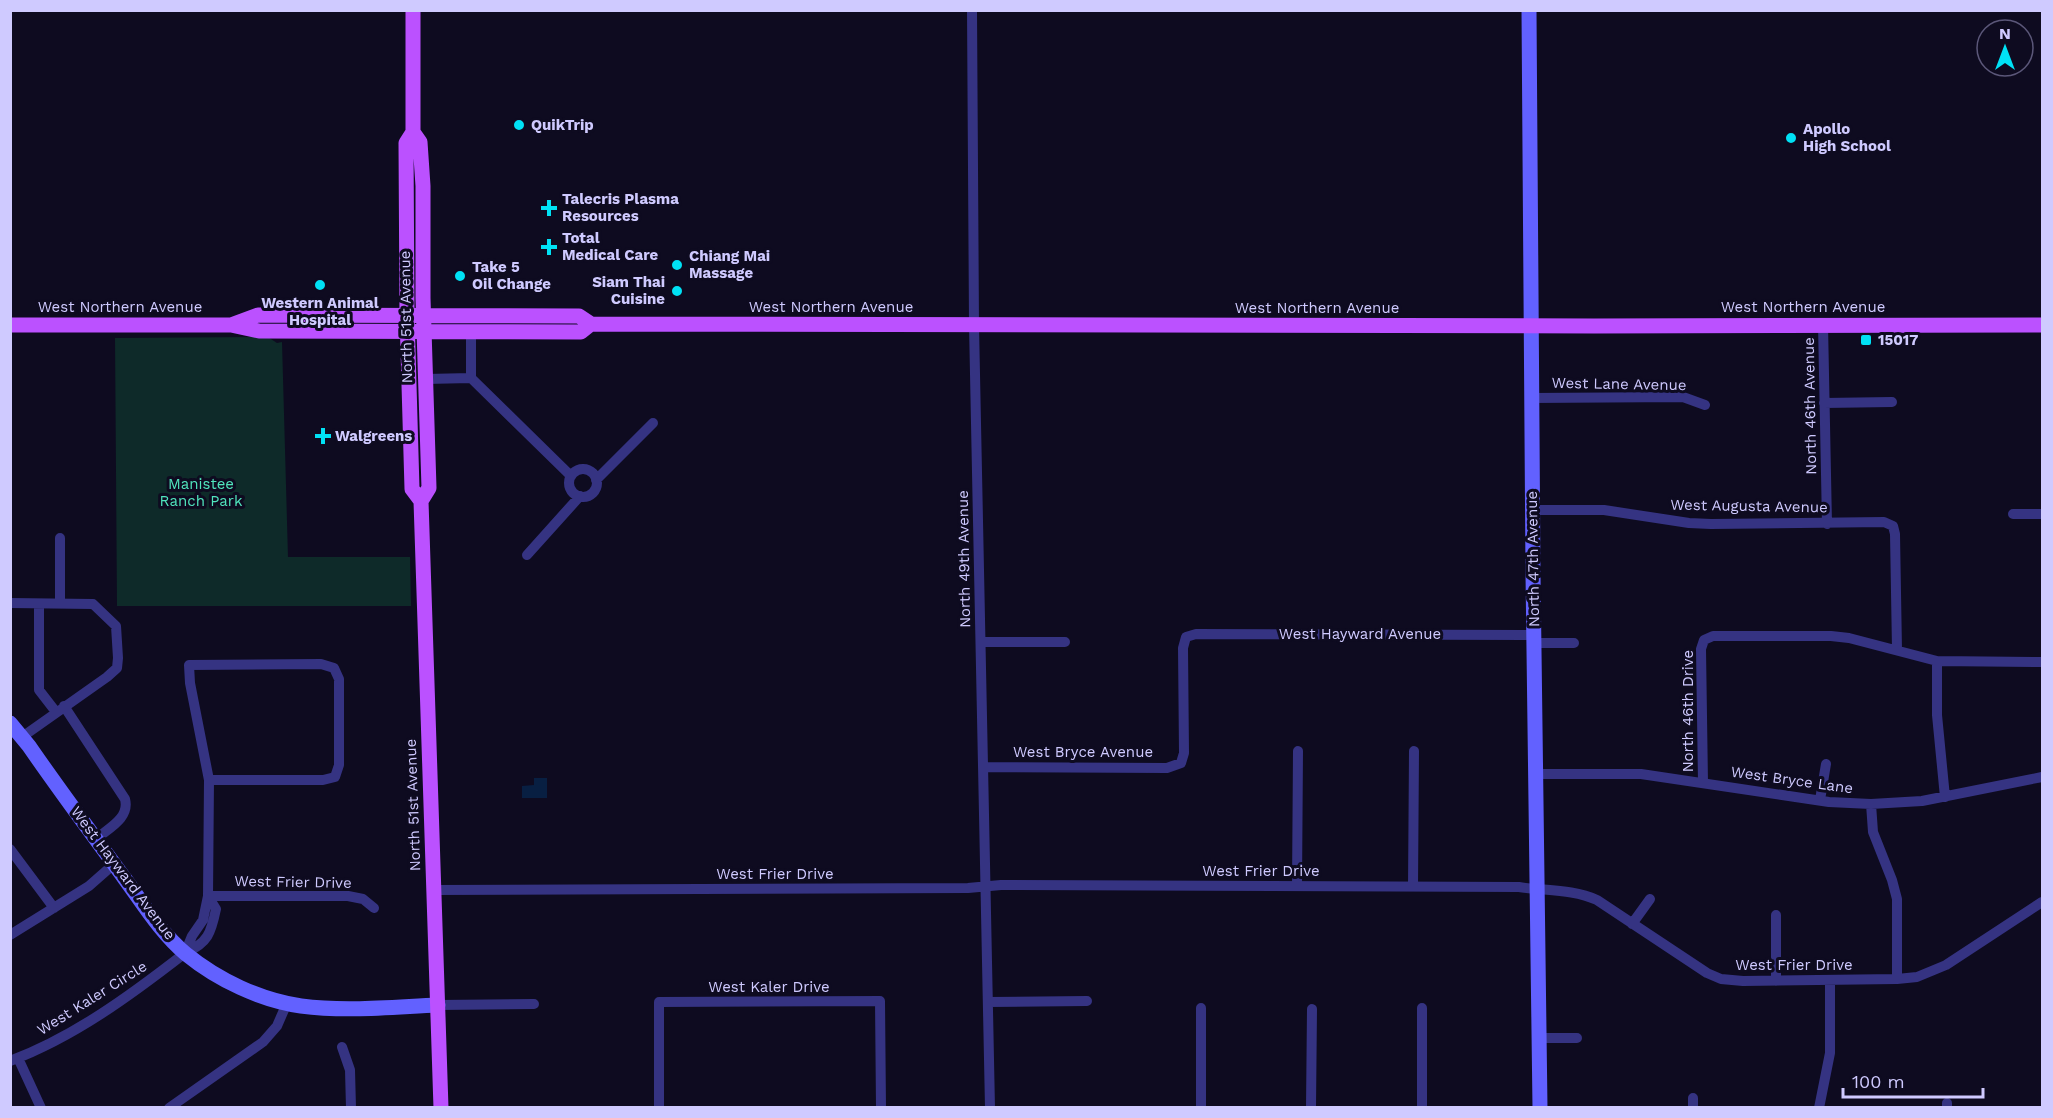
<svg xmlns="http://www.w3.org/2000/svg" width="2053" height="1118" viewBox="0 0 2053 1118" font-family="'Work Sans',sans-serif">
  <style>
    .green { fill: #0e2a29 }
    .water { fill: #081f42 }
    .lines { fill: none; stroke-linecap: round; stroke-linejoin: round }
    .street { stroke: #353382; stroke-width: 10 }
    .secondary { stroke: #6261ff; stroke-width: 15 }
    .primary { stroke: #bb51ff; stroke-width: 15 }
    .poi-dot { fill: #00e1f5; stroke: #0e0b20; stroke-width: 2 }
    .labels { text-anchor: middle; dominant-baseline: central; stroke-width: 6; stroke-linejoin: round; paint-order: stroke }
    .poi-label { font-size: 15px; font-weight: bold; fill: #cfcaff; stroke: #0e0b20; text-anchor: start }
    .street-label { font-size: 15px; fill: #cfcaff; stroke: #0e0b20 }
    .park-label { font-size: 15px; fill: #50e5bd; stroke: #0e0b20 }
  </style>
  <rect width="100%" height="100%" fill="#0e0b20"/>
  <!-- green -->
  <path class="green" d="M268 337 277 343 282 342 288 557H410L411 606H117L115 338Z"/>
  <!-- water -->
  <path class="water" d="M534 778H547V798H522V786L534 785Z"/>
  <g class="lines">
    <!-- street -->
    <path class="street" d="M972 10 974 325 990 1108
      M1823 324 1827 524
      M471 332V378
      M426 379 471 378 571 476
      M1531 398 1683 397 1705 405
      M1824 403 1892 402
      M569 483a14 14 0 1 1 28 0a14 14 0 1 1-28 0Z
      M596 480 653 423
      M1533 510H1604L1689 523 1711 524 1884 522 1893 526 1895 534 1897 650
      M2013 514H2042
      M527 555 580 496
      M10 603 93 604 116 626 118 658 117 668 107 677 22 737
      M39 604V690L56 712
      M60 604V538
      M981 642H1065
      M1535 643H1574
      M1937 661V715L1945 797
      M64 706 125 799C130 818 109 828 96 839
      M984 767 1167 768 1181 763 1184 753 1183 648 1186 637 1196 634 1535 635
      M1536 774H1641L1829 802 1871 804 1922 801 2042 777
      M1703 783 1701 649 1704 640 1713 636H1831L1849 638 1937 661 2042 662
      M1820 800 1826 764
      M1871 804 1873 832 1892 880 1897 899V979
      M10 849 54 908
      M1297 886 1298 751
      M1413 887 1414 751
      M433 890 968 888 1001 885 1519 887C1545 891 1573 889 1597 900L1707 973 1721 979 1743 981 1897 979 1917 977 1946 965 2042 902
      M208 896H348L363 899 374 908
      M1632 924 1650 899
      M10 935 89 886 114 864
      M185 953 192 936 203 920 208 896 209 780 190 683 189 665 321 664 334 668 339 679V765L335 777 323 780H209
      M1776 981V915
      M988 1002 1087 1001
      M438 1005 534 1004
      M1539 1038H1577
      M342 1047 350 1070 351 1108
      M18 1058 41 1108
      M10 1061C74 1037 131 995 185 953 208 943 211 933 216 909L208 896
      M1693 1098V1108
      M169 1108 263 1042 277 1026 287 1003
      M659 1108V1002L880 1001 881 1108
      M1201 1108V1008
      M1311 1108 1312 1009
      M1422 1108V1008
      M1819 1108 1830 1053V980
      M1947 1108V1103"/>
    <!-- secondary -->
    <path class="secondary" d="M1529 10 1533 574 1540 1108
      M10 723 29 746C60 791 93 835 125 879 144 905 161 933 186 954 218 980 260 1000 301 1006 346 1012 393 1007 438 1005"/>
    <!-- primary -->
    <path class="primary" d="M413 10V132L406 143 407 315 412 489 421 501 441 1108
      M413 132 420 142 423 186V298L429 488 421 501
      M10 325H231L259 331 581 332 591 324
      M231 325 258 315 579 316 591 324 1594 326 2042 325"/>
  </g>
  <!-- markers -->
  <g class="poi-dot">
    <circle cx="519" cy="125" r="6"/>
    <circle cx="1791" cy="138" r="6"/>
    <path d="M546 199h6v6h6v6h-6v6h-6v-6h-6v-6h6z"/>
    <path d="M546 238h6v6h6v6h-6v6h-6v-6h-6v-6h6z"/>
    <circle cx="677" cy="265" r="6"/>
    <circle cx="460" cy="276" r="6"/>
    <circle cx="320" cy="285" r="6"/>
    <circle cx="677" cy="291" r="6"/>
    <rect x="1860" y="334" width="12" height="12" rx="3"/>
    <path d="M320 427h6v6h6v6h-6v6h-6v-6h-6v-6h6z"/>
  </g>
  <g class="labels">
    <!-- poi labels -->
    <g class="poi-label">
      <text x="531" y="125">QuikTrip</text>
      <text x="1803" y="129">Apollo<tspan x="1803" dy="17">High School</tspan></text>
      <text x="562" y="199">Talecris Plasma<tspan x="562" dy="17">Resources</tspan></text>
      <text x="562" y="238">Total<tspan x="562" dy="17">Medical Care</tspan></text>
      <text x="689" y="256">Chiang Mai<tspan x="689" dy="17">Massage</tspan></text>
      <text x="472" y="267">Take 5<tspan x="472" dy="17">Oil Change</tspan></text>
      <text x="665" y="282" text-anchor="end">Siam Thai<tspan x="665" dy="17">Cuisine</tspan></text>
      <text x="320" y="303" text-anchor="middle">Western Animal<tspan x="320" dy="17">Hospital</tspan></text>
      <text x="1878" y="340">15017</text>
      <text x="335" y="436">Walgreens</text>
    </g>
    <!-- street labels -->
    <g class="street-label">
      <text x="120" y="307">West Northern Avenue</text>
      <text x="831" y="307">West Northern Avenue</text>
      <text x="1803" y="307">West Northern Avenue</text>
      <text x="1317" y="308">West Northern Avenue</text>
      <text transform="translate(406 317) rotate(-91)">North 51st Avenue</text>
      <text transform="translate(1619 384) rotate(1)">West Lane Avenue</text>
      <text transform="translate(1810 406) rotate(-91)">North 46th Avenue</text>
      <text transform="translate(1749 506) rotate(1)">West Augusta Avenue</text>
      <text transform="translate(964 559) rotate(-91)">North 49th Avenue</text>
      <text transform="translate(1533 559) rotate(-91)">North 47th Avenue</text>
      <text x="1360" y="634">West Hayward Avenue</text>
      <text transform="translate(1688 711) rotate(-90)">North 46th Drive</text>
      <text x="1083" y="752">West Bryce Avenue</text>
      <text transform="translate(1792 780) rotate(8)">West Bryce Lane</text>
      <text transform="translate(413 805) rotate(-92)">North 51st Avenue</text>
      <text x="1261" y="871">West Frier Drive</text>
      <text transform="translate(123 873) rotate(53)">West Hayward Avenue</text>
      <text x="775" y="874">West Frier Drive</text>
      <text transform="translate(293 882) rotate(1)">West Frier Drive</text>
      <text x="1794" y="965">West Frier Drive</text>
      <text x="769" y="987">West Kaler Drive</text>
      <text transform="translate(92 998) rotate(-32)">West Kaler Circle</text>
    </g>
    <!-- park labels -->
    <g class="park-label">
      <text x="201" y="484">Manistee<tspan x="201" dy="17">Ranch Park</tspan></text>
    </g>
  </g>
  <!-- border -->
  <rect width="2053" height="1118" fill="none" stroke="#cfcaff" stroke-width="24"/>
  <!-- north arrow -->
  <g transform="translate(2005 48)"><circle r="28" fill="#0e0b20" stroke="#5b5779" stroke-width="1.5"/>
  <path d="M0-4.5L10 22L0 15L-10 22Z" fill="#00e1f5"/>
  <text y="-9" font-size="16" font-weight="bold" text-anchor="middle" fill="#cfcaff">N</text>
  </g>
  <!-- scale -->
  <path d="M1843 1088v9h140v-9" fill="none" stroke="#cfcaff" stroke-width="3"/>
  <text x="1852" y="1088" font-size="18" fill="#cfcaff" stroke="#0e0b20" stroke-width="4.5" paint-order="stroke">100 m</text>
</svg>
